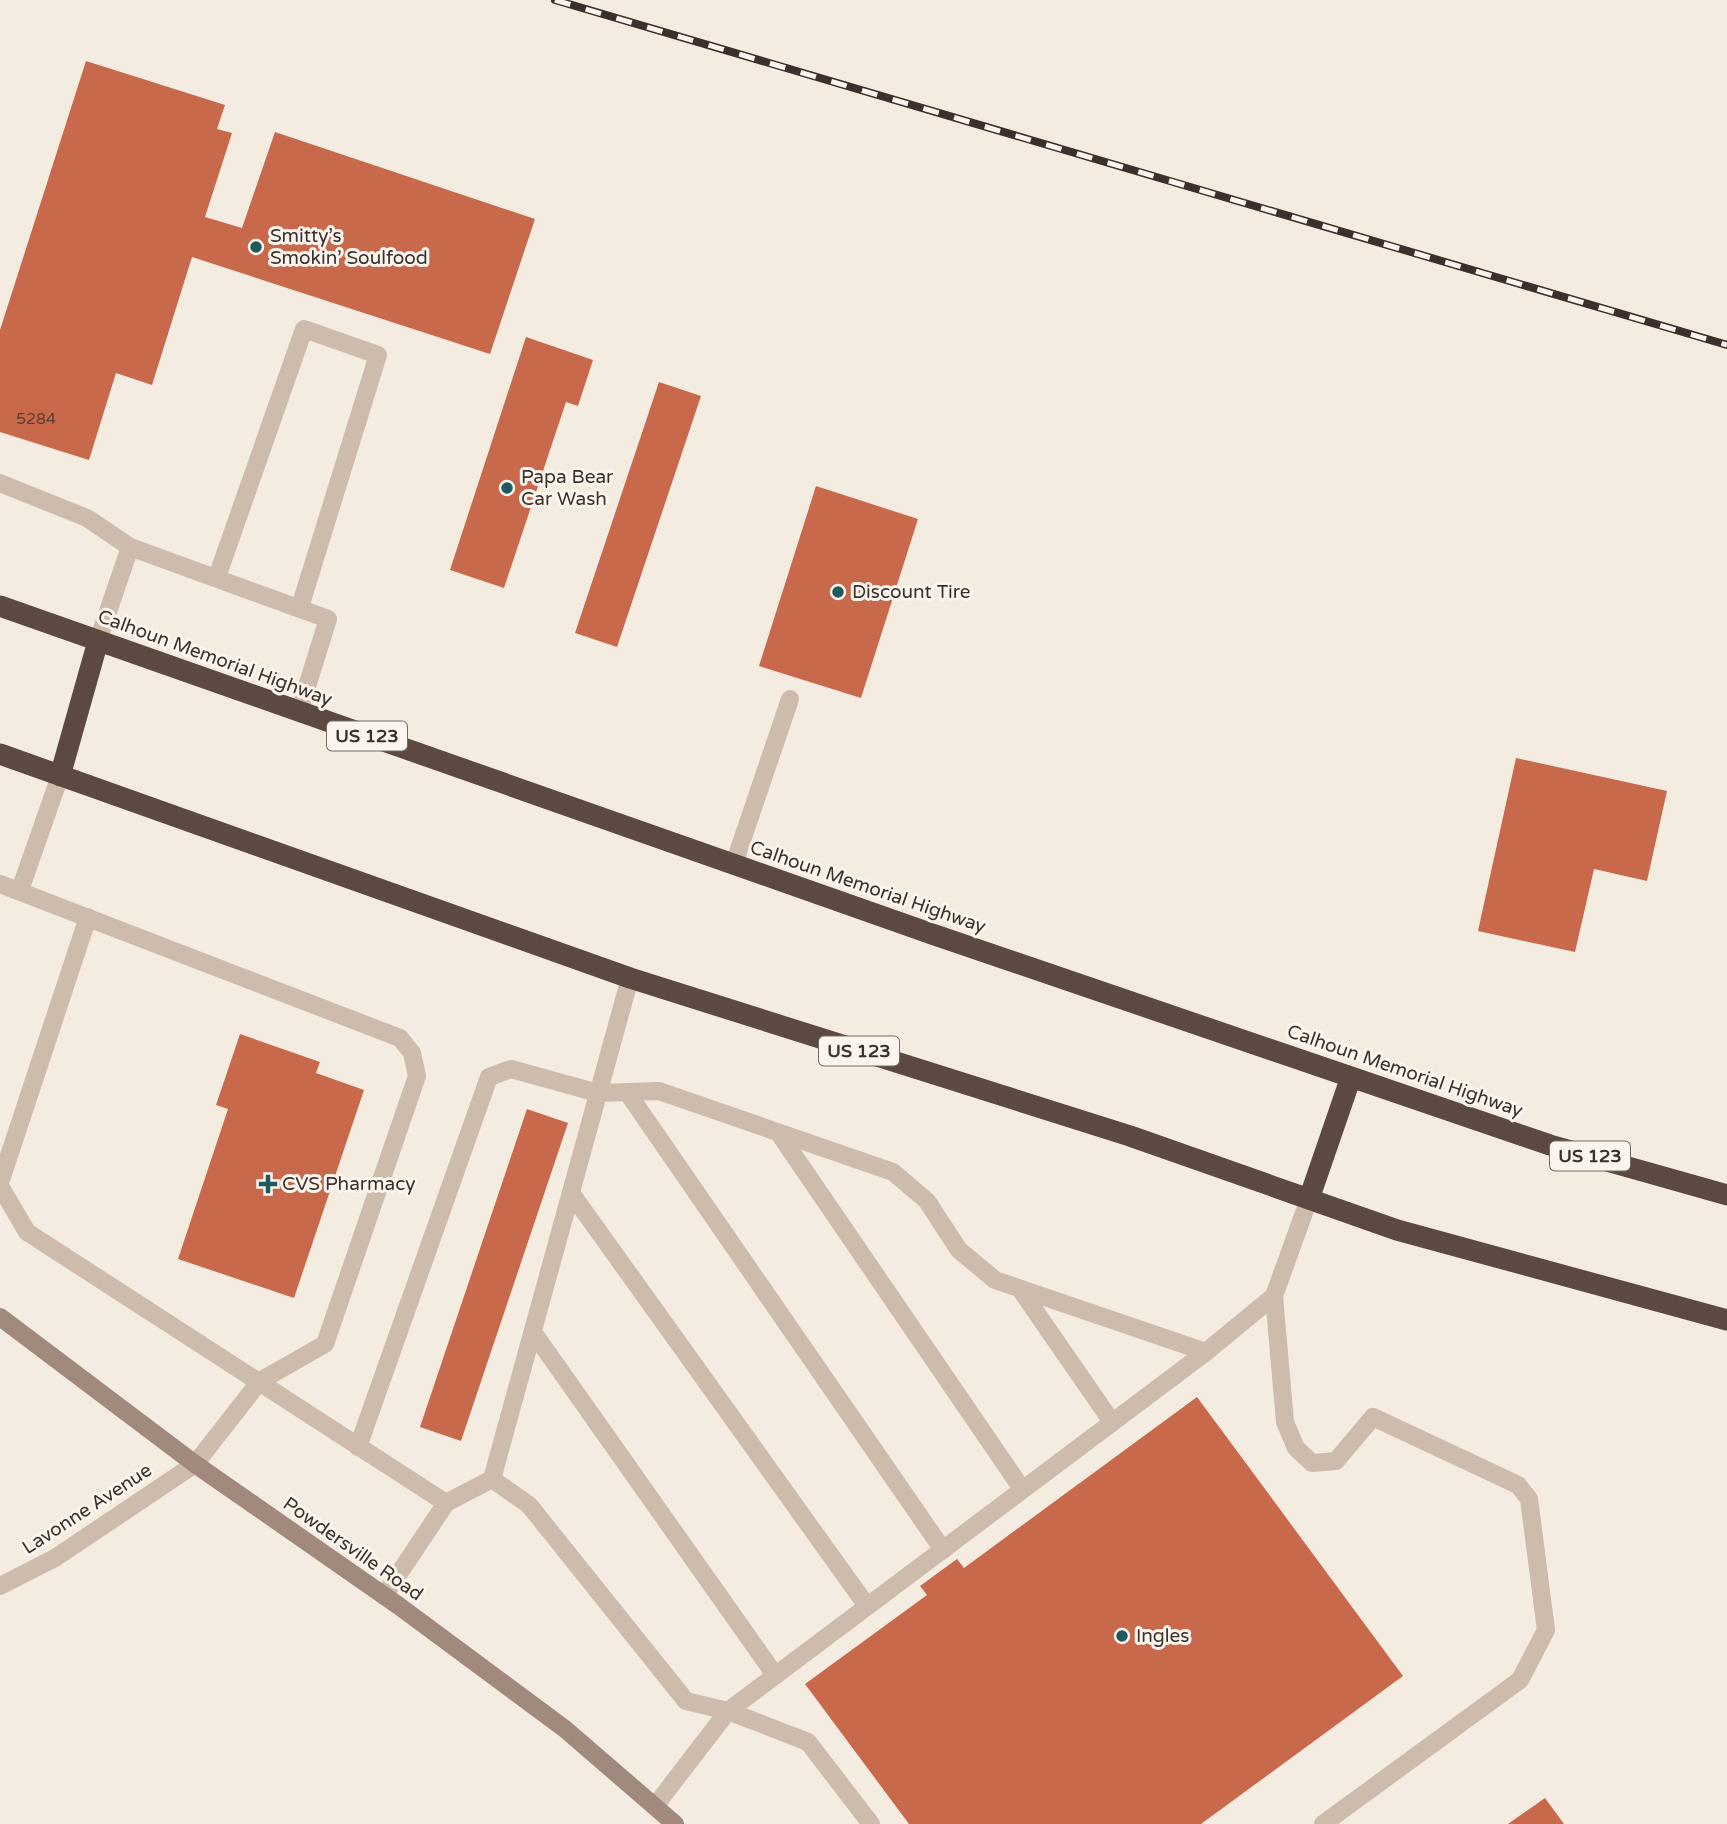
<svg xmlns="http://www.w3.org/2000/svg" width="1727" height="1824" viewBox="0 0 1727 1824" font-family="'Varela Round',sans-serif">
  <style>
    .building { fill: #c8694b }
    .lines { fill: none; stroke-linecap: round; stroke-linejoin: round }
    .lane { stroke: #cdbbac; stroke-width: 18 }
    .street { stroke: #cdbbac; stroke-width: 18 }
    .secondary { stroke: #a18a7d; stroke-width: 18 }
    .highway { stroke: #5c4a42; stroke-width: 21 }
    .rail-casing { stroke: #3b302b; stroke-width: 8 }
    .rail { stroke: #fbf5ee; stroke-width: 5; stroke-dasharray: 16; stroke-linecap: butt }
    .poi-dot { fill: #1f5a5e; stroke: #fbf5ee; stroke-width: 2.5 }
    .labels { text-anchor: middle; dominant-baseline: central; stroke-width: 6; stroke-linejoin: round; paint-order: stroke }
    .number-label { font-size: 16px; fill: #5e3e33 }
    .shield { fill: #fbf5ee; stroke: #756b66; stroke-width: 2 }
    .shield-label { font-size: 18px; font-weight: bold; fill: #3b302b }
    .poi-label { font-size: 19px; fill: #3b302b; stroke: #fbf5ee; text-anchor: start }
    .street-label { font-size: 19px; fill: #3b302b; stroke: #fbf5ee }
  </style>
  <rect width="100%" height="100%" fill="#f4ebe1"/>
  <!-- building -->
  <path class="building" d="M86 61 225 105 217 129 232 133 205 217 242 228 275 132 535 219 490 354 192 257 152 385 116 373 89 460 0 432V330Z
    M526 337 593 360 578 406 566 402 504 588 450 570Z
    M659 382 701 396 617 647 575 633Z
    M816 486 918 519 861 698 759 666Z
    M1516 758 1667 791 1647 881 1594 869 1575 952 1478 931Z
    M240 1034 320 1062 316 1073 364 1090 294 1298 178 1259 228 1109 216 1105Z
    M527 1109 568 1123 461 1441 420 1427Z
    M1197 1397 1403 1676 1201 1824H909L805 1684 927 1595 920 1586 957 1559 964 1568Z
    M1545 1798 1564 1824H1508Z"/>
  <g class="lines">
    <!-- lane -->
    <path class="lane" d="M0 483 87 518 130 547 98 641
      M130 547 328 619 299 712
      M217 577 304 329 378 355 300 607
      M734 864 790 699
      M0 884 400 1038 412 1053 417 1076 325 1344 260 1381 195 1464
      M20 890 60 776
      M627 1092 943 1550
      M778 1132 1022 1489
      M0 1183 88 917
      M0 1186 27 1232 446 1503 492 1479 529 1505 686 1701 728 1711 808 1742 871 1824
      M571 1193 867 1606
      M1309 1199 1274 1296 1285 1422 1296 1448 1312 1463 1336 1461 1373 1417 1518 1485 1529 1499 1546 1630 1520 1680 1323 1824
      M1020 1289 1112 1422
      M533 1332 775 1675
      M358 1447 489 1077 511 1069 598 1093 659 1091 893 1172 927 1201 959 1250 995 1280 1206 1352 1274 1296
      M492 1479 630 978
      M384 1596 446 1503
      M655 1806 728 1711 1206 1352"/>
    <!-- street -->
    <path class="street" d="M0 1586 55 1558 195 1464"/>
    <!-- secondary -->
    <path class="secondary" d="M0 1317 195 1464 399 1606 565 1729 675 1824"/>
    <!-- highway -->
    <path class="highway" d="M0 606 932 934 1351 1077 1550 1145 1727 1195
      M0 754 630 978 1130 1136 1397 1230 1727 1320
      M60 776 98 641
      M1309 1199 1351 1077"/>
    <!-- rail casing -->
    <g class="rail-casing">
      <path id="rail" d="M555 0 1727 345"/>
    </g>
    <!-- rail -->
    <use href="#rail" class="rail"/>
  </g>
  <!-- markers -->
  <g class="poi-dot">
    <circle cx="256" cy="247" r="7"/>
    <circle cx="507" cy="488" r="7"/>
    <circle cx="838" cy="592" r="7"/>
    <path d="M264.5 1173.5h7v7h7v7h-7v7h-7v-7h-7v-7h7z"/>
    <circle cx="1122" cy="1636" r="7"/>
  </g>
  <g class="labels">
    <!-- number labels -->
    <g class="number-label">
      <text x="36" y="419">5284</text>
    </g>
    <!-- shield labels -->
    <g class="shield">
      <rect x="327" y="721.5" width="80" height="29" rx="5"/>
      <rect x="819" y="1036.5" width="80" height="29" rx="5"/>
      <rect x="1550" y="1141.5" width="80" height="29" rx="5"/>
    </g>
    <g class="shield-label">
      <text x="367" y="736">US 123</text>
      <text x="859" y="1051">US 123</text>
      <text x="1590" y="1156">US 123</text>
    </g>
    <!-- poi labels -->
    <g class="poi-label">
      <text x="270" y="236">Smitty’s<tspan x="270" dy="22">Smokin’ Soulfood</tspan></text>
      <text x="521" y="477">Papa Bear<tspan x="521" dy="22">Car Wash</tspan></text>
      <text x="852" y="592">Discount Tire</text>
      <text x="282" y="1184">CVS Pharmacy</text>
      <text x="1136" y="1636">Ingles</text>
    </g>
    <!-- street labels -->
    <g class="street-label">
      <text transform="translate(215 658) rotate(20)">Calhoun Memorial Highway</text>
      <text transform="translate(868 887) rotate(19)">Calhoun Memorial Highway</text>
      <text transform="translate(1405 1071) rotate(19)">Calhoun Memorial Highway</text>
      <text transform="translate(87 1509) rotate(-33)">Lavonne Avenue</text>
      <text transform="translate(353 1549) rotate(35)">Powdersville Road</text>
    </g>
  </g>
</svg>
